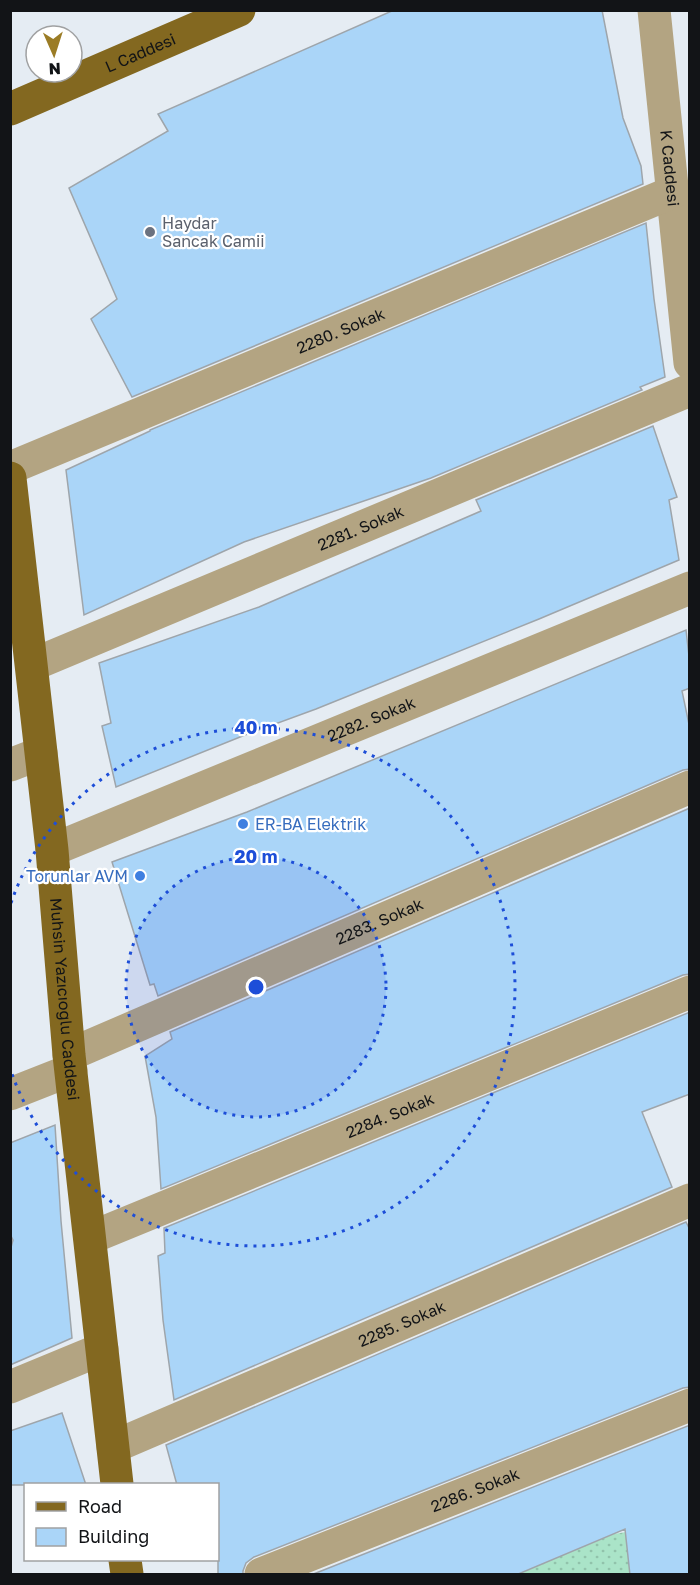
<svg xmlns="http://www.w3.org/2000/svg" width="700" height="1585" viewBox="0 0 700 1585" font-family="'Golos Text',sans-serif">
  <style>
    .garden { fill: url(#garden-dots) }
    .building { fill: #aad5f8; stroke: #9ea5ab; stroke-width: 1.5 }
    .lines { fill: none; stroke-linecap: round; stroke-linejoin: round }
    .minor { stroke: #b3a482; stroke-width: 33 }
    .major { stroke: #836820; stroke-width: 33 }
    .ring { fill: none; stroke: #1d4ed8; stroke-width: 3; stroke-dasharray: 3 6 }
    .worship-dot { fill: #6b7280; stroke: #fff; stroke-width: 2 }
    .shop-dot { fill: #3f7fe0; stroke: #fff; stroke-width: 2 }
    .labels { text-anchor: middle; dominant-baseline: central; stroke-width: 4.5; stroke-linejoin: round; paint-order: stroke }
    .street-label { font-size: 16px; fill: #121417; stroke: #fff }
    .worship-label { font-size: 16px; fill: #5b616d; stroke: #fff; text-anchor: start }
    .shop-label { font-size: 16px; fill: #366cbe; stroke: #fff; text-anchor: start }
    .centre { fill: #1d4ed8; stroke: #fff; stroke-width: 3 }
    .ring-label { font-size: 18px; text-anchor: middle; font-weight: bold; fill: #1d4ed8; stroke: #fff; stroke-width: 4.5; stroke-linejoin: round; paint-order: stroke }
  </style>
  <defs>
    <pattern id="garden-dots" width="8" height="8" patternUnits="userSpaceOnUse" patternTransform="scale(1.5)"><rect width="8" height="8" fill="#aae4c8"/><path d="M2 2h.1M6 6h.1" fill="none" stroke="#91c3ab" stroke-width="1.8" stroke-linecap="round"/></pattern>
  </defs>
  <rect width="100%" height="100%" fill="#e5ecf3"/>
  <!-- garden -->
  <path class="garden" d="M626 1532 630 1574H517L614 1534Z"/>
  <!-- building -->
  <path class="building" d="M394 10H602L623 118 641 166 643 184 132 397 91 319 117 299 69 188 168 131 158 114Z
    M646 223 654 299 665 377 640 387 642 390 431 478 244 542 84 615 66 470 150 431V430Z
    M653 426 677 497 669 500 679 560 539 619 316 709 245 735 116 787 102 726 111 723 99 663 259 607 481 511 476 500Z
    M686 630 690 665V688L682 691 690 729V769L683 770 158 996 154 984 150 985 112 862 247 812Z
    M690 808V974L683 975 161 1189 156 1117 145 1056 172 1039 170 1032Z
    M690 1012V1094L642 1112 672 1187 174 1400 163 1320 158 1256 165 1253 164 1228Z
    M55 1125 61 1221 72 1338 10 1365V1251L13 1240 10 1234V1143Z
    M686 1222 690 1230V1387L683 1388 254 1557 246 1563 243 1571V1575H218V1485H177L166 1445Z
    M62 1413 86 1485H10V1431Z
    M690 1425V1575H630L625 1529 516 1575H311Z"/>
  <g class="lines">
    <!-- minor -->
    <g class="minor">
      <path id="s1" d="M654 10 690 363"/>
      <path id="s2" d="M10 468 673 192"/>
      <path id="s3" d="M32 665 690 390"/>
      <path d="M10 765 41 753"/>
      <path id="s4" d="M52 850 690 588"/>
      <path id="s5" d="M69 1055 690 787"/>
      <path d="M10 1094 71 1070"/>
      <path id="s6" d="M90 1238 690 992"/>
      <path d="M10 1387 102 1349"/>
      <path id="s7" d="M113 1447 690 1200"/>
      <path id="s8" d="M261 1574 690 1405"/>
    </g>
    <!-- major -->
    <g class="major">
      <path id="s9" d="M10 109 239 10"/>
      <path id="s10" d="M10 478 52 850 69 1055 117 1484"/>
      <path d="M125 1560 127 1574"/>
    </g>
  </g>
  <!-- distance rings -->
  <circle cx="256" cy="987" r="130" fill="#1d4ed8" fill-opacity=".12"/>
  <g class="ring">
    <circle cx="256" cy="987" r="130"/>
    <path d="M11 903A259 259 0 1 1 11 1071"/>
  </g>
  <!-- markers -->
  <circle class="worship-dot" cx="150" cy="232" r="6"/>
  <g class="shop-dot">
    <circle cx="243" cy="824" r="6"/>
    <circle cx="140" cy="876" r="6"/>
  </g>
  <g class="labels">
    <!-- street labels -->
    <g class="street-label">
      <text stroke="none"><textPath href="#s9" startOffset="142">L Caddesi</textPath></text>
      <text stroke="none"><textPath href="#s1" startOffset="159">K Caddesi</textPath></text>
      <text stroke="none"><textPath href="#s2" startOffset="358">2280. Sokak</textPath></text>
      <text stroke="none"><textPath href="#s3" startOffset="356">2281. Sokak</textPath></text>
      <text stroke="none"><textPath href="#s4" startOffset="345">2282. Sokak</textPath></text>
      <text stroke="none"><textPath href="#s5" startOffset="338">2283. Sokak</textPath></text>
      <text stroke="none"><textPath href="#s10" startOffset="524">Muhsin Yazıcıoğlu Caddesi</textPath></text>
      <text stroke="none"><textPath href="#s6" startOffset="324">2284. Sokak</textPath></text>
      <text stroke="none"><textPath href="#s7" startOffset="314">2285. Sokak</textPath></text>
      <text stroke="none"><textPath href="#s8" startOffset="230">2286. Sokak</textPath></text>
    </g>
    <!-- worship labels -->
    <g class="worship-label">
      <text x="162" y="223">Haydar<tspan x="162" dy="18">Sancak Camii</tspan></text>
    </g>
    <!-- shop labels -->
    <g class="shop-label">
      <text x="255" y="824">ER-BA Elektrik</text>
      <text x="128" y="876" text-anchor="end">Torunlar AVM</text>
    </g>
  </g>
  <circle cx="256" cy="987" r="9" class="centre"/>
  <g class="ring-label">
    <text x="256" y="734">40 m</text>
    <text x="256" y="863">20 m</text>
  </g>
  <!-- border -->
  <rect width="700" height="1585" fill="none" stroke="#121417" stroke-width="24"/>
  <!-- legend -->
  <rect x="24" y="1483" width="195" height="78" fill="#ffffff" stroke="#a0a1a2" stroke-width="1.5"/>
  <rect x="36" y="1502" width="30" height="9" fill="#836820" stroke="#a0a1a2" stroke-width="1.5"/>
  <text x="78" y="1513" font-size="18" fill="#121417">Road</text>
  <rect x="36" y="1528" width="30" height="18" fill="#aad5f8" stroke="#a0a1a2" stroke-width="1.5"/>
  <text x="78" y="1543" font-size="18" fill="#121417">Building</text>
  <!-- north arrow -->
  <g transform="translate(54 54) rotate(177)"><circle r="28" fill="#ffffff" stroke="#a0a1a2" stroke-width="1.5"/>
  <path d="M0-4.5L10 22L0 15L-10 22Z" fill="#9b7c25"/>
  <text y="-9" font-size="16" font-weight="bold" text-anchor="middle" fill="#121417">N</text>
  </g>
</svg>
